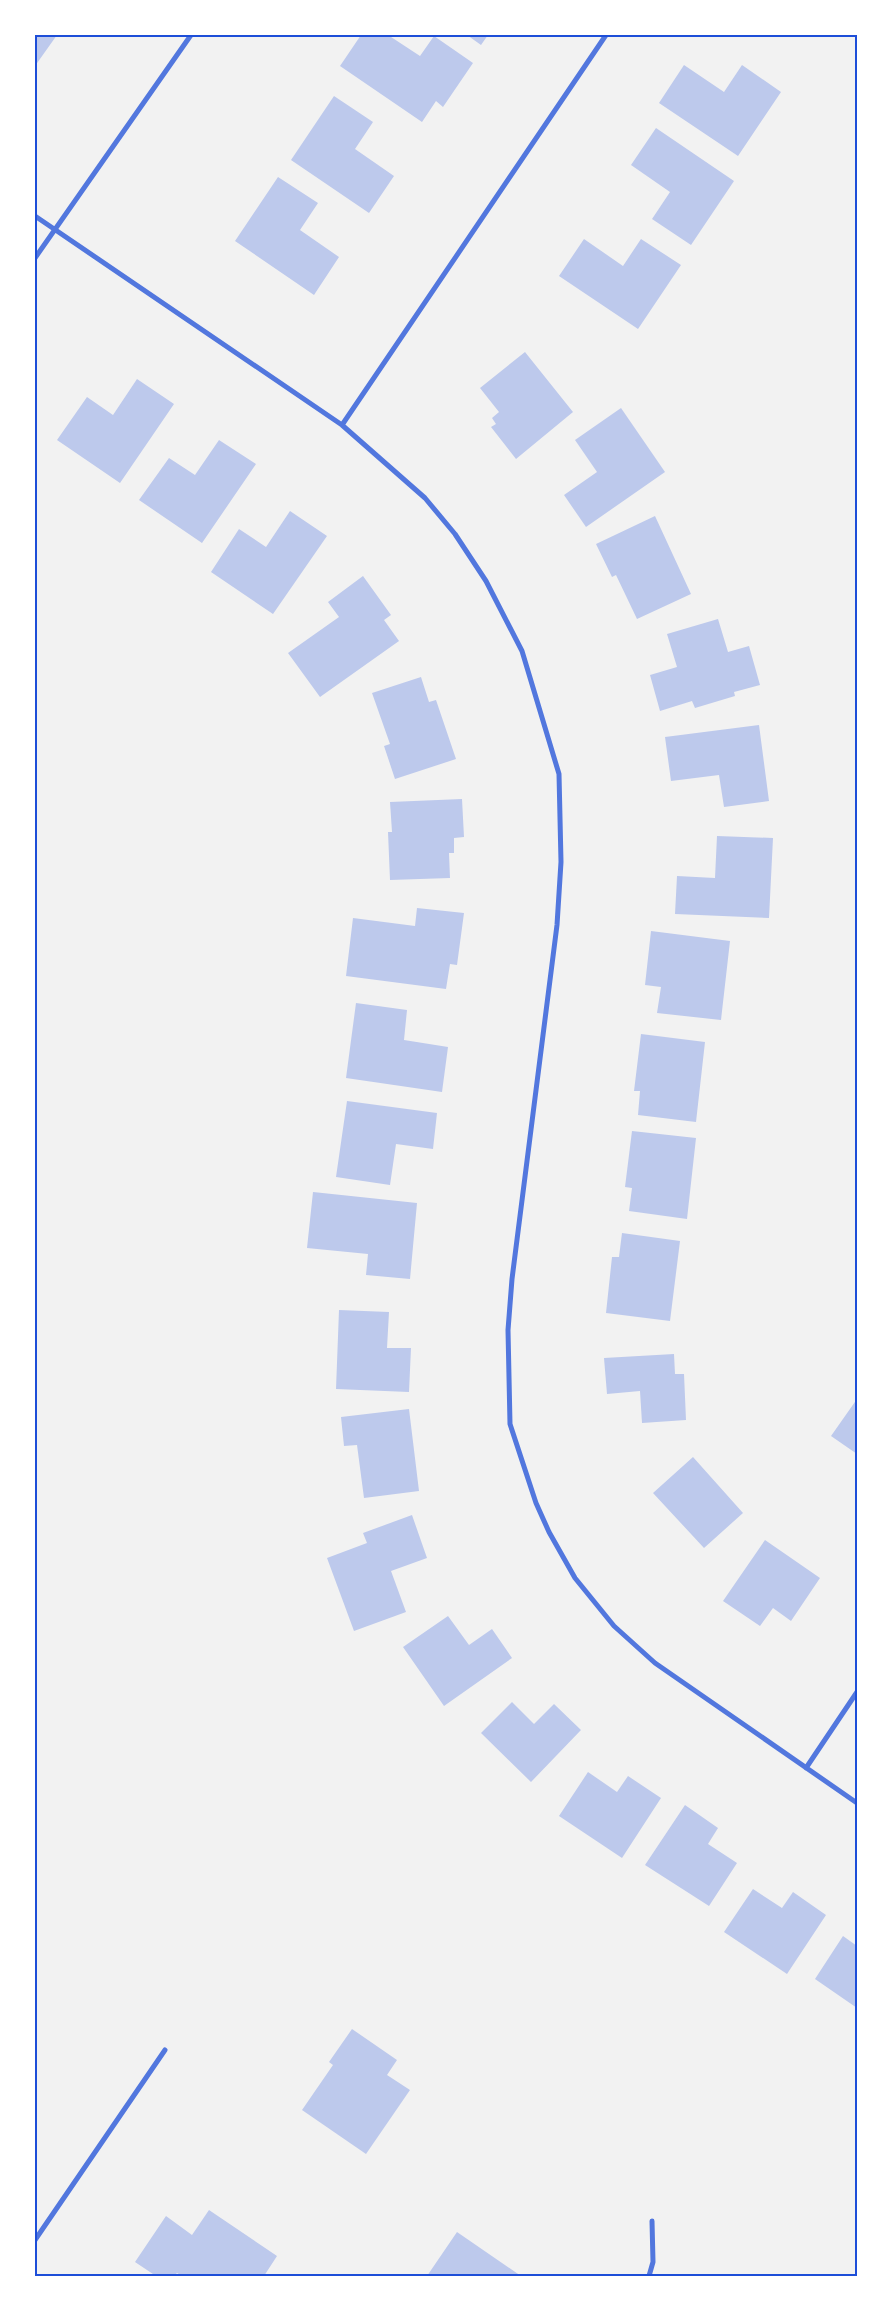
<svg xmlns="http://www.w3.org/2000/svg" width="892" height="2311" viewBox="0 0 892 2311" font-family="'Public Sans',sans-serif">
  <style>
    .building { fill: #bdc9ec }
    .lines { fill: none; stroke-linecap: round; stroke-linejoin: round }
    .minor { stroke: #5277de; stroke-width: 5 }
    .neatline { fill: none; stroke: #1d4ed8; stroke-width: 2 }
  </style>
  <rect width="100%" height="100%" fill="#f2f2f2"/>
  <!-- building -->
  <path class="building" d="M35 35H57L35 66Z
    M361 35H388L420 56 434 36 473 63 443 107 436 101 422 122 340 66Z
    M467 35H488L481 45Z
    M684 65 724 92 742 65 781 92 738 156 659 103Z
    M334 96 373 122 355 149 394 176 369 213 291 160Z
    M656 128 734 181 691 245 652 219 670 192 631 165Z
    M278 177 318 203 300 230 339 257 314 295 235 241Z
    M584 239 623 266 641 239 681 265 638 329 559 276Z
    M525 352 573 412 516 459 491 427 496 424 492 418 499 412 480 388Z
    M137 379 174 404 120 483 57 440 87 397 113 415Z
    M621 408 665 472 586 527 564 495 597 472 575 440Z
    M219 440 256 464 202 543 139 500 169 458 195 475Z
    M290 511 327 536 273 614 211 572 239 529 266 547Z
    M655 516 691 594 637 619 616 575 612 577 596 544Z
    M363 576 391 615 384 620 399 641 320 697 288 653 339 617 328 602Z
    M718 619 728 652 749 646 760 685 734 692 735 696 695 708 692 701 660 711 650 675 677 667 667 634Z
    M421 677 429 702 436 700 456 759 395 779 384 746 390 744 372 693Z
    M759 725 769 801 724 807 719 775 671 781 665 737Z
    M462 799 464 837 454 838V853H449L450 878 390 880 388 832H392L390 802Z
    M717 836 773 838 769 918 675 914 677 876 715 878Z
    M417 908 464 913 457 965 450 964 446 989 346 976 353 918 415 926Z
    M651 931 730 941 721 1020 657 1013 661 987 645 985Z
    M356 1003 407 1010 404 1040 448 1047 442 1092 346 1078Z
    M641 1034 705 1042 696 1122 638 1115 640 1091H634Z
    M347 1101 437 1113 433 1149 396 1144 390 1185 336 1177Z
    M632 1131 696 1138 687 1219 629 1211 632 1188 625 1187Z
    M313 1192 417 1203 410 1279 366 1275 368 1254 307 1248Z
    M622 1233 680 1241 670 1321 606 1313 612 1257H619Z
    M339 1310 389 1312 387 1348H411L409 1392 336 1389Z
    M674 1354 675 1374H684L686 1420 642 1423 640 1391 607 1394 604 1358Z
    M857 1399V1454L831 1436Z
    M409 1409 419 1491 364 1498 357 1445 344 1446 341 1417Z
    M693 1457 743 1513 704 1548 653 1493Z
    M412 1515 427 1558 391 1571 406 1612 354 1631 327 1558 367 1543 363 1533Z
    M765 1540 820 1578 791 1621 773 1608 760 1626 723 1601Z
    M448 1616 469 1645 492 1629 512 1658 444 1706 403 1647Z
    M512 1702 534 1724 554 1704 581 1730 531 1782 481 1733Z
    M588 1772 617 1792 628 1776 661 1798 622 1858 559 1816Z
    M685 1805 718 1828 708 1844 737 1863 709 1906 645 1865Z
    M753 1889 782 1908 793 1892 826 1915 787 1974 724 1932Z
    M843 1936 857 1946V2008L815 1979Z
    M352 2029 397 2060 387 2075 410 2090 366 2154 302 2110 333 2065 329 2062Z
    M209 2210 277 2256 264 2276H182L177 2273 174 2276H156L135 2262 166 2216 192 2235Z
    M457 2232 521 2276H427Z"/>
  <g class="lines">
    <!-- minor -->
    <path class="minor" d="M35 216 342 425 425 498 455 534 486 581 522 651 559 774 561 862 557 925 512 1279 508 1330 510 1424 536 1503 549 1532 575 1578 614 1626 655 1663 857 1803
      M35 258 191 35
      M342 425 606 35
      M806 1768 857 1692
      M35 2240 165 2050
      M649 2276 653 2262 652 2221"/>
  </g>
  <!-- border -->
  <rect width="892" height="2311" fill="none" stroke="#ffffff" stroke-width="72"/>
  <rect x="36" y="36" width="820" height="2239" class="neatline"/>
</svg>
